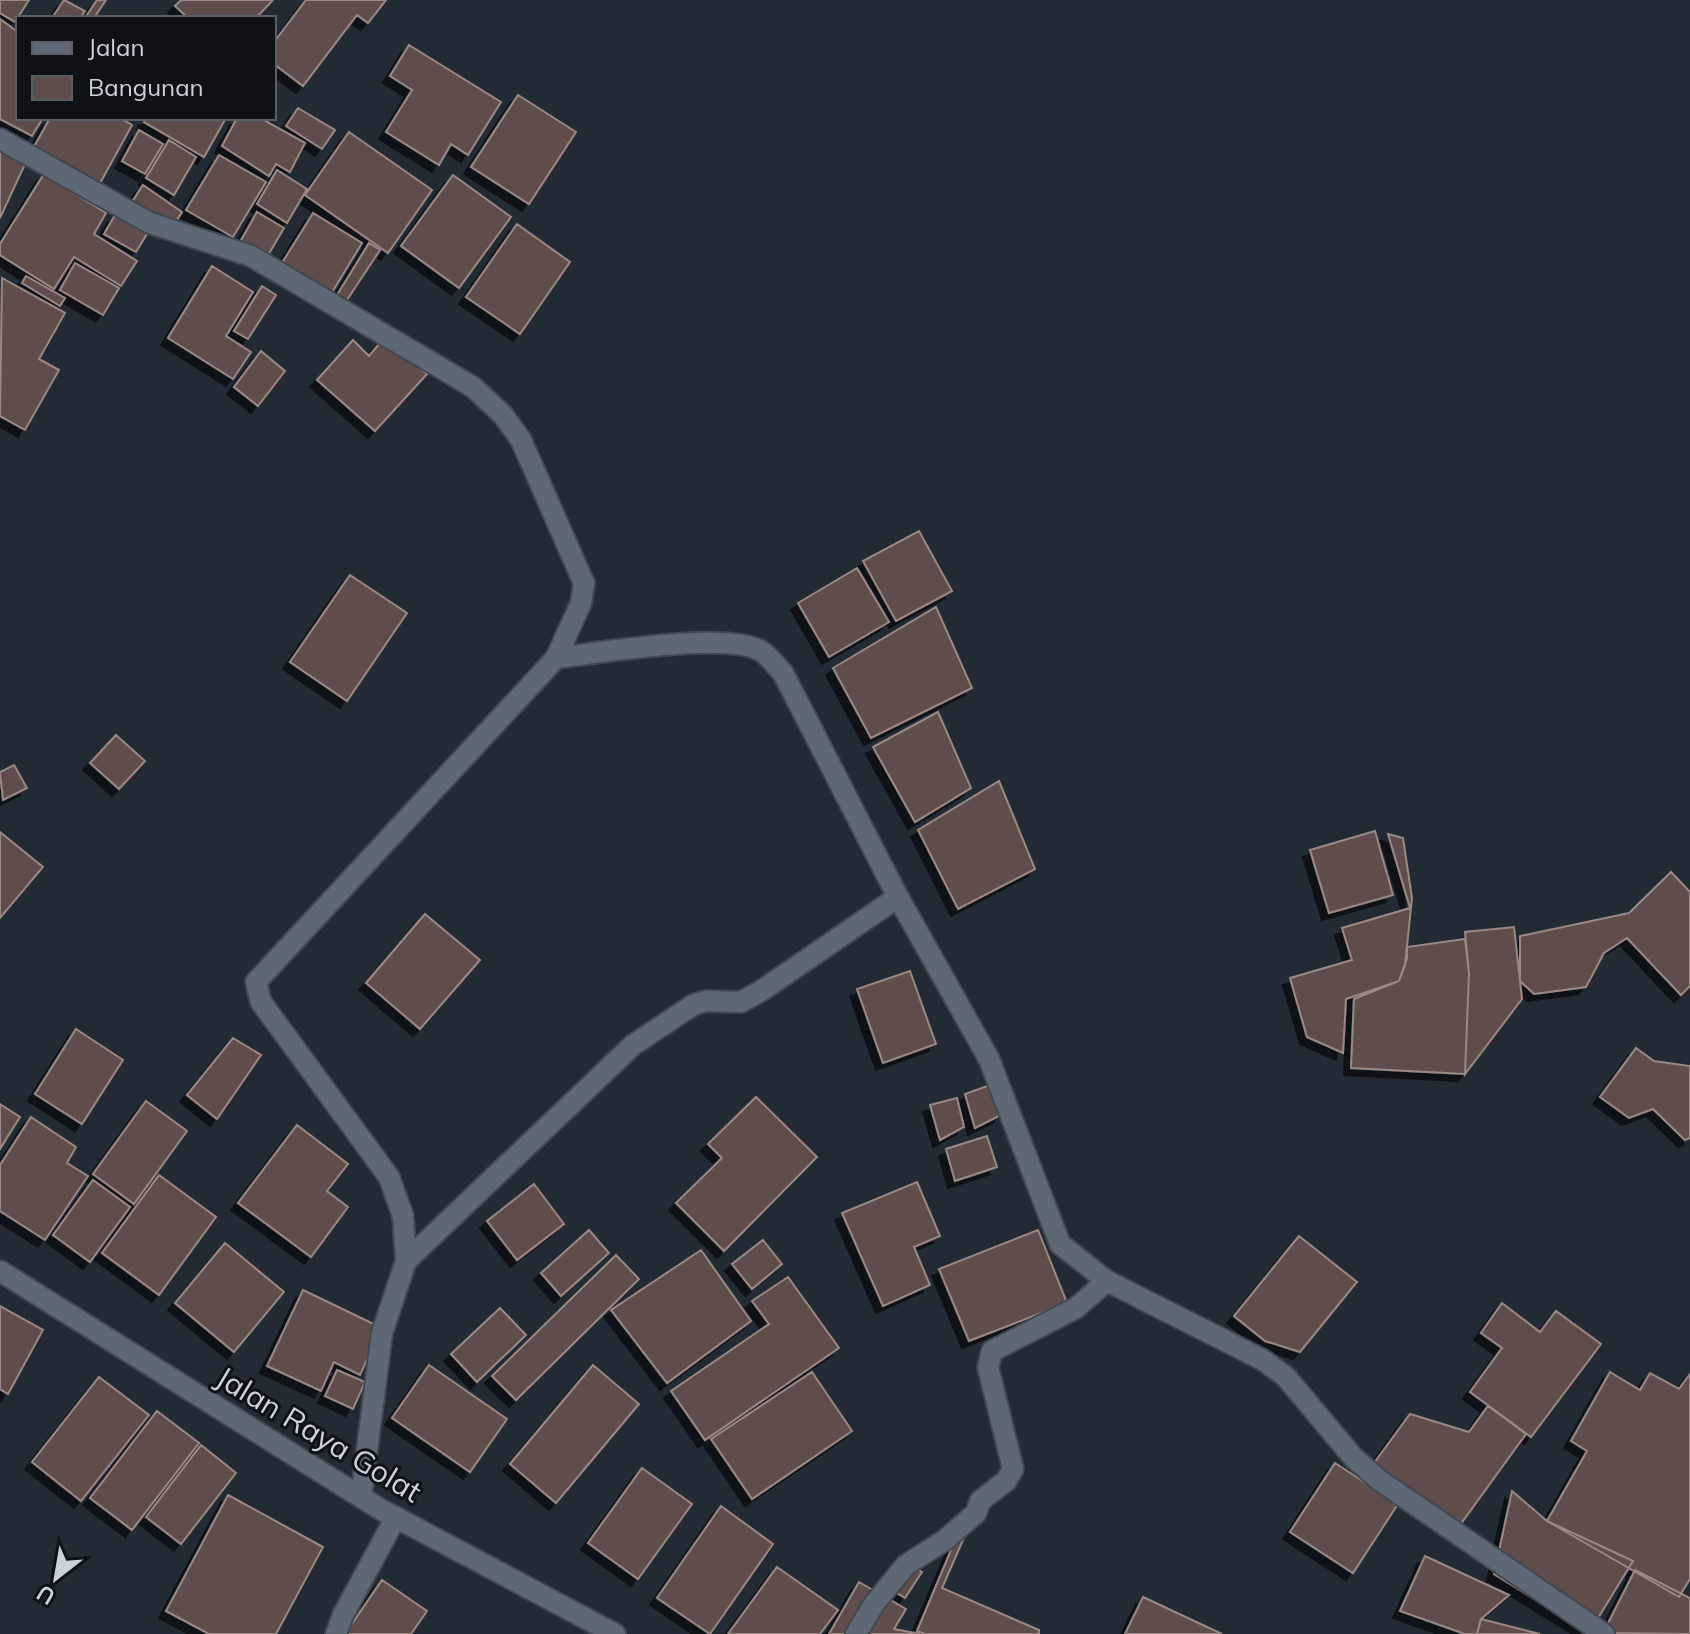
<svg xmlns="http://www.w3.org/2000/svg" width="1690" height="1634" viewBox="0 0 1690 1634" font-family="Mulish,sans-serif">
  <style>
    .building { fill: #5e4e4b; stroke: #9a8885; stroke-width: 2; filter: url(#shadow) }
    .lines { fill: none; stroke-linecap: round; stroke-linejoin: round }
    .minor-casing { stroke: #414851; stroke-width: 24 }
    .secondary-casing { stroke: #414851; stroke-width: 24 }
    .minor { stroke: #5e6874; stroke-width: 20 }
    .secondary { stroke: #5e6874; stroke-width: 20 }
    .labels { text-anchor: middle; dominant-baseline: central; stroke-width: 6; stroke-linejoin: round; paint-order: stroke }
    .street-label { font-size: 30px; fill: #ccd2d9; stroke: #0e1217 }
  </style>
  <defs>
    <filter id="shadow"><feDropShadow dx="-7" dy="7" stdDeviation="0" flood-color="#0009"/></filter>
  </defs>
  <rect width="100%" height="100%" fill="#222a34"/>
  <!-- building -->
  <path class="building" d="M0 0H29L15 22 0 13Z
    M64 0 85 11 80 18H52Z
    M97 0H106L94 18H85Z
    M181 0H273L256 18H188L175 6Z
    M306 0H386L368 23 357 15 303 86 274 64V42Z
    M0 19 18 32V118H43L32 136 0 119Z
    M409 45 501 102 468 155 451 144 439 165 386 132 412 90 390 76Z
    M518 95 576 132 529 204 471 167Z
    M298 108 335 130 322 149 286 126Z
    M50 118H120L132 125 97 189 31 152Z
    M146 118H226L204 157 144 122Z
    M237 118H260L305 143 290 172 276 164 269 176 222 146Z
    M139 130 163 144 145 174 122 161Z
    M349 132 432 190 388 253 305 195Z
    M169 140 196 157 174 195 146 178Z
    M0 151 26 162 0 218Z
    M219 155 266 182 233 237 186 210Z
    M277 170 307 189 287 223 257 204Z
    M44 174 106 213 94 234 137 261 121 286 74 257 54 289 0 255V244Z
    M453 175 511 217 459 288 401 246Z
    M143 185 182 212 172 228 132 202Z
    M257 212 284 228 267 257 240 242Z
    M313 213 362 243 331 294 282 263Z
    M115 215 147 234 136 252 104 234Z
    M517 224 570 262 520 334 466 297Z
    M369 243 380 250 345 303 337 295Z
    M75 263 119 288 103 315 60 290Z
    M212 266 253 292 226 336 251 352 233 379 168 338Z
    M26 276 65 298 60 306 22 283Z
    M2 278 65 313 39 359 59 370 25 430 0 416Z
    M262 286 276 295 248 339 234 331Z
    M385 337 427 374 375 431 317 380 353 340 369 356Z
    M261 351 285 371 258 406 234 387Z
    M919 531 952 591 896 621 863 561Z
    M857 568 889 622 829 657 798 603Z
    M350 575 407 613 347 701 290 662Z
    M936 607 972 688 871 738 833 668Z
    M938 712 971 788 915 822 873 747Z
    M116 735 145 761 119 789 90 763Z
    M14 765 27 788 3 800 0 772Z
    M999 781 1035 869 958 909 918 830Z
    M1375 831 1393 895 1329 913 1310 850Z
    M0 832 43 867 0 918Z
    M1388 834 1403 838 1412 898 1405 965 1399 981 1346 999 1343 1053 1307 1037 1290 978 1352 960 1342 928 1410 908Z
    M1671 872 1690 892V986L1681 995 1627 938 1604 953 1586 987 1534 994 1520 981V936L1629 913Z
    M425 914 480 960 420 1029 366 983Z
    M1514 927 1522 999 1465 1074 1469 973 1465 932Z
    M1465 939 1469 973 1465 1074 1351 1068 1354 999 1399 981 1407 958V947Z
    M910 971 936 1044 883 1063 857 989Z
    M76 1029 123 1060 82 1124 35 1094Z
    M233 1038 261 1055 217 1119 187 1095Z
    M1636 1048 1654 1061 1690 1066V1138L1685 1140 1653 1109 1629 1118 1600 1097Z
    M990 1085 1001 1115 975 1128 965 1094Z
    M756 1097 817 1157 724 1251 676 1203 722 1158 708 1144Z
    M957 1098 964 1127 940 1140 930 1105Z
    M146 1101 187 1131 134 1204 93 1174Z
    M0 1104 20 1117 0 1149Z
    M31 1117 76 1147 67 1163 88 1176 45 1240 0 1211V1165Z
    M297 1125 348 1164 327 1191 348 1207 311 1257 238 1203Z
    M987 1136 997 1167 955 1181 946 1149Z
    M159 1175 216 1217 159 1295 102 1253Z
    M93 1180 130 1207 90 1262 53 1235Z
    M917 1182 940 1236 914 1247 930 1285 883 1306 842 1213Z
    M534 1184 564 1224 517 1260 487 1221Z
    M589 1230 609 1253 561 1296 541 1273Z
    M1038 1230 1067 1303 969 1341 939 1269Z
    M1299 1236 1357 1282 1300 1352 1265 1341 1234 1316Z
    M763 1240 782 1264 752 1289 732 1264Z
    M225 1243 284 1292 234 1352 175 1303Z
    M701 1250 751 1321 667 1383 611 1310Z
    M616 1255 639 1279 516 1400 492 1376Z
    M788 1277 839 1348 705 1440 671 1391 769 1324 752 1301Z
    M303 1290 382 1328 360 1375 334 1362 321 1391 267 1366Z
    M1502 1303 1540 1332 1556 1311 1601 1344 1531 1437 1470 1392 1502 1348 1481 1333Z
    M0 1306 43 1330 8 1394 0 1389Z
    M500 1308 526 1335 477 1382 451 1354Z
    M429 1365 507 1419 470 1472 392 1418Z
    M593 1365 639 1404 556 1503 510 1464Z
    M337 1370 365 1382 353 1409 325 1396Z
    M812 1372 852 1431 752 1499 711 1439Z
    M1610 1372 1640 1390 1650 1373 1679 1389 1690 1374V1579L1679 1597 1547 1521 1587 1451 1571 1441Z
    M99 1377 149 1415 81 1501 32 1462Z
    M1488 1406 1526 1434 1455 1532 1369 1470 1410 1414 1469 1432Z
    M157 1411 199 1443 132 1530 90 1498Z
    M201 1445 236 1473 181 1544 146 1517Z
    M1335 1463 1398 1504 1353 1573 1290 1532Z
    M642 1468 692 1504 638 1579 588 1543Z
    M1512 1491 1547 1521 1633 1561 1589 1633 1494 1574Z
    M228 1495 323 1547 276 1634H209L166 1611Z
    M973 1498 980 1501 942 1588 1039 1630V1634H925L917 1631Z
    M721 1506 773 1544 710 1634 657 1598Z
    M1425 1556 1509 1595 1481 1619 1477 1634H1465L1400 1611Z
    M908 1563 922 1572 905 1598 892 1590Z
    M777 1567 838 1610 820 1634H728Z
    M1635 1570 1690 1598V1634L1603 1633Z
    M382 1580 427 1611 411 1634H345Z
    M859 1582 906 1609 894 1629 920 1634H829Z
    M1143 1597 1222 1634H1125Z
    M1481 1619 1540 1634H1477Z"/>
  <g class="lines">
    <!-- minor casing -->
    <g class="minor-casing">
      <path id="minor" d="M0 139 150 223 251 256 473 387 503 415 521 440 584 583 581 603 556 658 256 982 261 1002 389 1177 403 1216 406 1261 382 1333 361 1497
        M556 658C598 653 728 631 761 651 769 656 776 666 783 673L898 897 989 1059 1060 1244 1107 1281 1263 1360 1286 1377 1353 1457 1379 1480 1604 1634
        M406 1261 633 1045 693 1005 706 1001 741 1002 761 991 898 897
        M336 1634 343 1615 396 1517
        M856 1634 874 1604 906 1565 945 1540 976 1513 980 1501 1006 1481 1013 1469 988 1367 992 1351 1076 1308 1107 1281"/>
    </g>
    <!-- secondary casing -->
    <g class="secondary-casing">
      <path id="secondary" d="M0 1271 380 1509 615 1634"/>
    </g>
    <!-- minor -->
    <use href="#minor" class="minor"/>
    <!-- secondary -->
    <use href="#secondary" class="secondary"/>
  </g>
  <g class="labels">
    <!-- street labels -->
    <g class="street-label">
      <text transform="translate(319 1434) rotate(31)">Jalan Raya Golat</text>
    </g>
  </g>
  <!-- legend -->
  <rect x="16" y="16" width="260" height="104" fill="#0e1217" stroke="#5a5f65" stroke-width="2"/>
  <rect x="32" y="42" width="40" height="12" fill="#5e6874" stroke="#5a5f65" stroke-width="2"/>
  <text x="88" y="56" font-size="24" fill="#ccd2d9">Jalan</text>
  <rect x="32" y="76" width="40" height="24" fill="#5e4e4b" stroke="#5a5f65" stroke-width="2"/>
  <text x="88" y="96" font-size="24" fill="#ccd2d9">Bangunan</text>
  <!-- north arrow -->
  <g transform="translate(56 1578) rotate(211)" stroke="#0e1217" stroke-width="6" paint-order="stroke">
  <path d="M0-6L14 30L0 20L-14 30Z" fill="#ccd2d9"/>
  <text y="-12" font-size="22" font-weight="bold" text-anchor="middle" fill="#ccd2d9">U</text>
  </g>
</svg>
